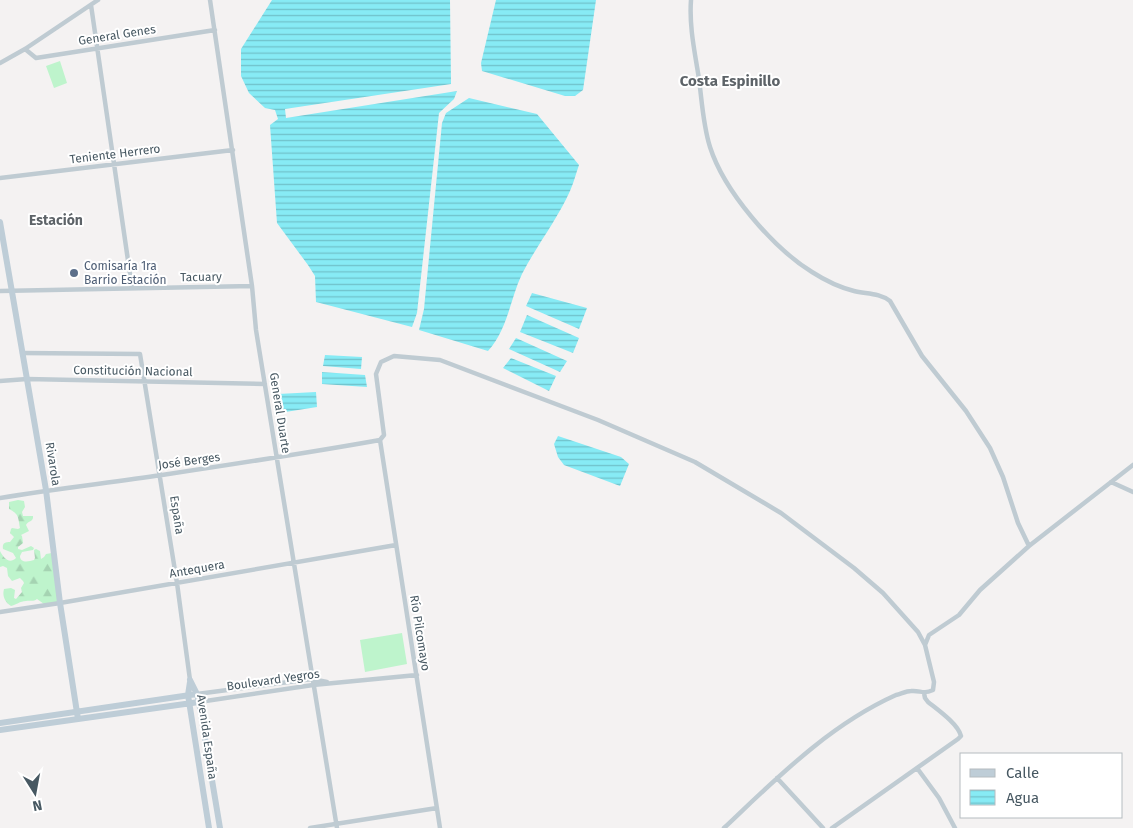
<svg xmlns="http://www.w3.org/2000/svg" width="1133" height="828" viewBox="0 0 1133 828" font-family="'Fira Sans',sans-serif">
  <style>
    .forest { fill: url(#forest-firs) }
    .park { fill: #bef4cc }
    .water { fill: url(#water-rules) }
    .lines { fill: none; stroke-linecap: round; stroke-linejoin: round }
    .street { stroke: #bfcbd2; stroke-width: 4.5 }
    .secondary { stroke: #becdd7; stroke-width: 6 }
    .service-dot { fill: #5c6f8a; stroke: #fff; stroke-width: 2 }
    .labels { text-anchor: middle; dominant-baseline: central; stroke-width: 4; stroke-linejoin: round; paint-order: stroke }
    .street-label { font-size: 12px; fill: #475862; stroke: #fff }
    .service-label { font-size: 12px; fill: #4e5e75; stroke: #fff; text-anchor: start }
    .neighbourhood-label { font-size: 14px; font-weight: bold; fill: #5d6368; stroke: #fff }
    .quarter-label { font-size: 15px; font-weight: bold; fill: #5d6368; stroke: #fff }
  </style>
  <defs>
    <pattern id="forest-firs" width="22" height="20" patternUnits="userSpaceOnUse" patternTransform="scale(1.25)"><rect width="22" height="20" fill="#bef4cc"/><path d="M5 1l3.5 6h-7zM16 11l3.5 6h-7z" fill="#a5d3b2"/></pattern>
    <pattern id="water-rules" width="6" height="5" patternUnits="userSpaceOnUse" patternTransform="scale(1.25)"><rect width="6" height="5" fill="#87ebf5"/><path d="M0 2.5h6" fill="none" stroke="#70c1ca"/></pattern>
  </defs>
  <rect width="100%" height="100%" fill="#f4f2f2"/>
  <!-- forest -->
  <path class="forest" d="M18 500 24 501 25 507 22 512 23 516H33V518C32 522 28 521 26 525L29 531 21 535 22 536 23 543 18 547V549L22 550 31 546 34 548 33 550 22 552 20 556C20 563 28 562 34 560L35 558 34 550 36 549 40 551 41 559 44 557 46 554 52 553 58 593 57 602 44 604 37 599C33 602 31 600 26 601 20 601 16 605 11 606 5 602 2 596 4 589L11 588 15 590 14 598 16 599 22 592 21 588 24 583 23 581 20 578 12 581 8 576 7 568 3 566 0 567V551C3 557 9 565 16 558L13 553 3 549C2 543 5 542 10 542L14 537 10 533 11 529 12 528 18 529 20 528C18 517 19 514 9 509V502Z"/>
  <!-- park -->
  <path class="park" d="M60 61 67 83 54 88 46 66Z
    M402 633 407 664 365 672 360 640Z"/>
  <!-- water -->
  <path class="water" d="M272 0H450L451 84 285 109 286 118 457 91 454 99 439 113 417 313 412 327 316 302 315 276 308 265 277 223 270 125 278 119 275 110 265 108 249 93 241 76V49Z
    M496 0H596L583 90 575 96H565L482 71 481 63Z
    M469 98 537 114 579 165C576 173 574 182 570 191 557 220 537 245 522 274 510 299 508 329 488 351L419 330 424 309 442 123 446 113Z
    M532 293 587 308 579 329 526 306Z
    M527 315 579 338 573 353 520 332Z
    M516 338 567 361 560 372 509 349Z
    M325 355 362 357 361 369 323 366Z
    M511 358 556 376 549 391 503 368Z
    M322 372 365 375 367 387 322 384Z
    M316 392 317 407 279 413 278 394Z
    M558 436 621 457 629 464 620 486 564 465 558 457 554 444Z"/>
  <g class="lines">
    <!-- street -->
    <path class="street" d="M210 0 252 286 256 330 337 828
      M691 0C689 27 695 53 699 79 702 102 703 125 710 147 724 191 773 248 812 272 826 281 838 287 854 291 866 294 880 293 890 301L922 356 966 411 990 448 1003 477 1018 523 1029 546
      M91 5 132 288
      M25 49 36 58 215 30
      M0 63 25 49 98 0
      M0 178 233 150
      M0 291 252 286
      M22 353 140 354 177 583 190 680
      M0 381 27 379 265 384
      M380 440 384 435 376 374 381 362 394 356 440 360 598 420 695 462 781 513 854 568 883 593 918 632 925 645
      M380 440 440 828
      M1111 482 1133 492
      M0 498C54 489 108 483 162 475 235 464 308 453 380 440
      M0 612 60 603 396 545
      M197 694 312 679 327 682
      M199 702 313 685 417 675
      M917 768 939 798 955 828
      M777 778 823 828
      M310 828 437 808
      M724 828C777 778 829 725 896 695 901 694 906 691 911 691 921 690 922 695 933 690L934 682 925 645 929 635 959 615 980 590 1029 546 1133 465
      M832 828 958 739 961 736C958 724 938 710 928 702L925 698 924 693"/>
    <!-- secondary -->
    <path class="secondary" d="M0 222 46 490 60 603 78 719
      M190 680 197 694 199 702 220 828
      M190 682 188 695 209 828
      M0 723 197 694
      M0 730 199 702"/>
  </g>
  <!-- markers -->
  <circle class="service-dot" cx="74" cy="273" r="5"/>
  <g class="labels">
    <!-- street labels -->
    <g class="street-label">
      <text transform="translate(117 35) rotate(-9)">General Genes</text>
      <text transform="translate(115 154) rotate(-7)">Teniente Herrero</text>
      <text transform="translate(201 277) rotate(-1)">Tacuary</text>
      <text transform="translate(133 371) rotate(1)">Constitución Nacional</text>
      <text transform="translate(280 413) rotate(81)">General Duarte</text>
      <text transform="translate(189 461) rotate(-8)">José Berges</text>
      <text transform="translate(53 464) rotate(81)">Rivarola</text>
      <text transform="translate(177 515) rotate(81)">España</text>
      <text transform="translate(197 569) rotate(-10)">Antequera</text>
      <text transform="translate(420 633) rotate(81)">Río Pilcomayo</text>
      <text transform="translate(273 680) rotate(-8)">Boulevard Yegros</text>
      <text transform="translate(207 737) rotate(82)">Avenida España</text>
    </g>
    <!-- service labels -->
    <g class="service-label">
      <text x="84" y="266">Comisaría 1ra<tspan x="84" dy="14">Barrio Estación</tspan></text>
    </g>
    <!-- neighbourhood labels -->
    <g class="neighbourhood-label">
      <text x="56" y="220">Estación</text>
    </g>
    <!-- quarter labels -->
    <g class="quarter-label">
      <text x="730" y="81">Costa Espinillo</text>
    </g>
  </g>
  <!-- legend -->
  <rect x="960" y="753" width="162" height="65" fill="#ffffff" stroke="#b5bcc0"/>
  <rect x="970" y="769" width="25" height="8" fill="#becdd7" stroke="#b5bcc0"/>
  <text x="1006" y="778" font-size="15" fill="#475862">Calle</text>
  <rect x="970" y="790" width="25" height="15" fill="url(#water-rules)" stroke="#b5bcc0"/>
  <text x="1006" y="803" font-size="15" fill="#475862">Agua</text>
  <!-- north arrow -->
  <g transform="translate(35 793) rotate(169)" stroke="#ffffff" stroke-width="4" paint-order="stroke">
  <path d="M0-4L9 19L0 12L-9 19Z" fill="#475862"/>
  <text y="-8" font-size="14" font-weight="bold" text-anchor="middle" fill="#475862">N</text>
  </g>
</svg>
